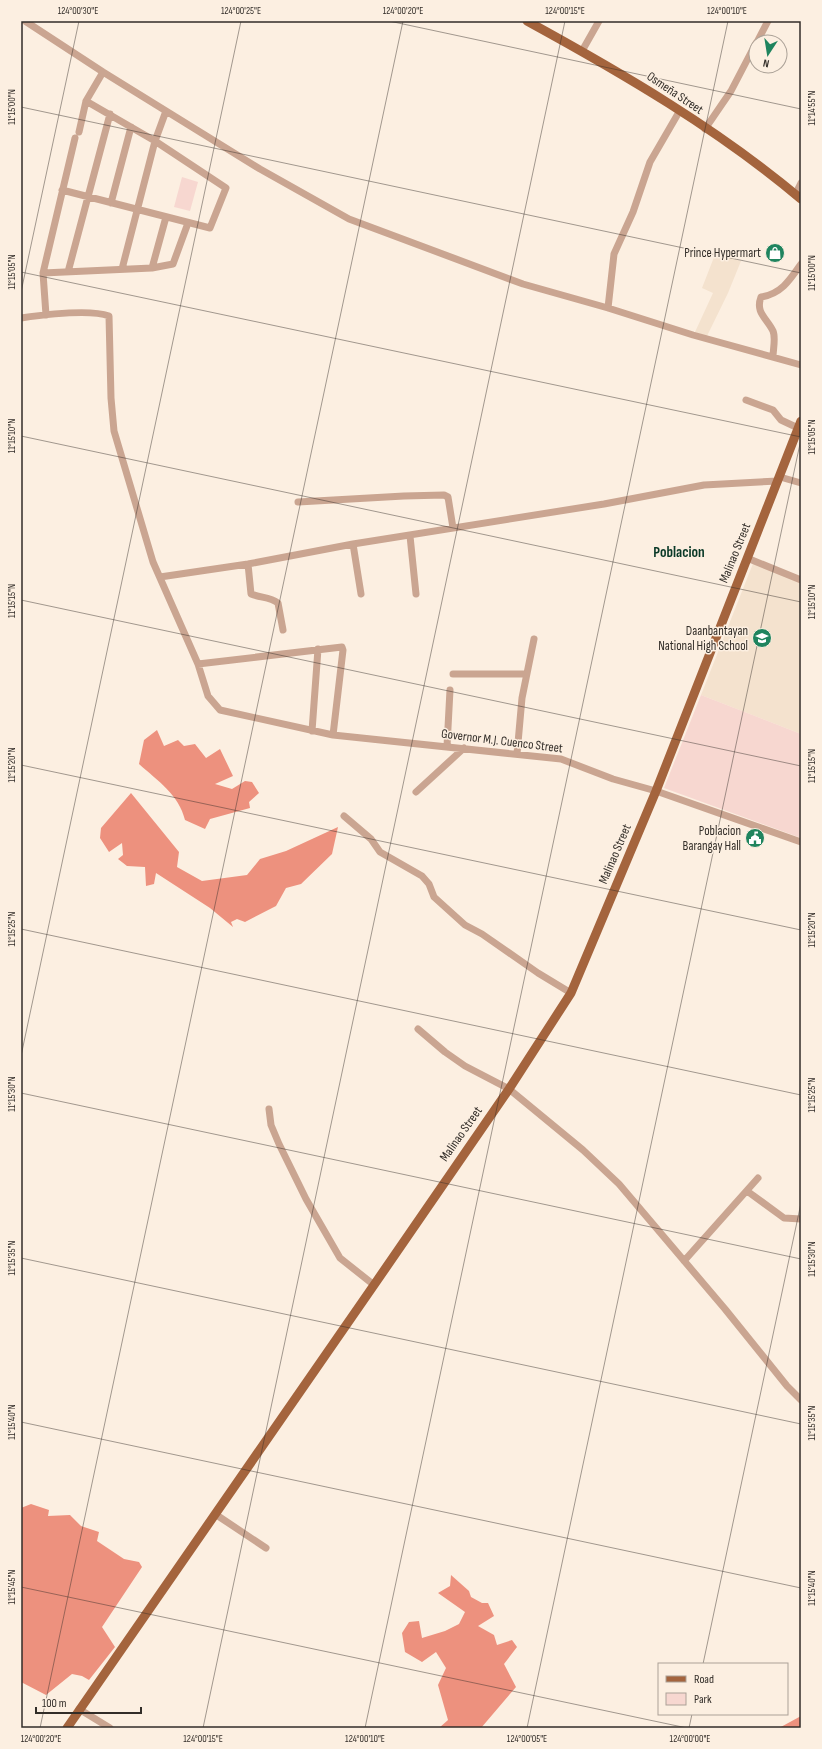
<svg xmlns="http://www.w3.org/2000/svg" width="822" height="1749" viewBox="0 0 822 1749" font-family="'Sofia Sans Condensed',sans-serif">
  <style>
    .built { fill: #f4e2ce }
    .green { fill: #f7d7d0 }
    .forest { fill: #ed917e }
    .lines { fill: none; stroke-linecap: round; stroke-linejoin: round }
    .minor { stroke: #caa591; stroke-width: 7 }
    .major { stroke: #a4643d; stroke-width: 9 }
    .ticks { fill: none; stroke: #322d28; stroke-width: 1; stroke-opacity: 0.45 }
    .labels { text-anchor: middle; dominant-baseline: central; stroke-width: 3; stroke-linejoin: round; paint-order: stroke }
    .street-label { font-size: 13px; fill: #322d28; stroke: #fcefe1 }
    .poi-label { font-size: 13px; fill: #322d28; stroke: #fcefe1; text-anchor: end }
    .quarter-label { font-size: 15px; font-weight: bold; fill: #0a3927; stroke: #fcefe1 }
    .neatline { fill: none; stroke: #322d28; stroke-width: 1.5 }
    .ticks-label { font-size: 10px; text-anchor: middle; fill: #322d28 }
  </style>
  <rect width="100%" height="100%" fill="#fcefe1"/>
  <!-- built -->
  <path class="built" d="M716 252 741 261 728 293 707 336 695 332 713 293 702 288Z
    M754 561 801 581V734L701 695Z"/>
  <!-- green -->
  <path class="green" d="M182 177 198 182 190 211 174 207Z
    M701 695 801 734V838L664 788Z"/>
  <!-- forest -->
  <path class="forest" d="M157 730 164 746 178 740 184 746 195 744 206 758 220 749 233 776 215 784 232 789 245 781 252 782 259 793 249 802 250 808 210 819 205 829 185 820C179 795 158 781 139 764L144 740Z
    M131 793 179 852 177 867 202 881 247 875 260 859 286 851 338 827 332 854 301 884 286 888 276 906 245 922 237 919 231 922 233 927 210 908 156 873 154 884 146 886 145 867 127 866 118 859 123 855 122 843 109 852 100 838 101 828Z
    M31 1504 49 1510 48 1516 70 1515 81 1526 99 1532 97 1541 124 1559 139 1562 142 1567 102 1627 115 1647 89 1680 82 1676 72 1674 46 1695 21 1682V1508Z
    M451 1575 469 1591 471 1597 482 1603H488L494 1616 478 1626 494 1635 497 1645 512 1640 517 1647 504 1664 516 1687 481 1728H439L448 1720 438 1685 446 1668 436 1652 422 1662 405 1652 402 1633 409 1622 419 1621 422 1638 445 1631 459 1624 465 1612 438 1593 450 1586Z
    M801 1716V1728H779Z"/>
  <g class="lines">
    <!-- minor -->
    <path class="minor" d="M25 21 103 72 260 169 349 219 523 284 608 308 693 335 801 365
      M757 42 768 21
      M582 51 599 21
      M705 129 731 91 756 43
      M79 132 86 101 103 72
      M62 190 210 228 226 188 155 141 86 101
      M795 195 801 183
      M111 203 131 127
      M152 268 166 217
      M122 269 155 141 166 111
      M68 272 110 114
      M43 273 152 268 173 264 188 223
      M608 308 614 254 633 212 650 162 679 112
      M46 315 43 273 75 138
      M21 318C42 315 90 309 109 316L111 398 114 431 153 562 198 664 208 696 220 710 333 735 561 759 613 779 656 791 801 842
      M773 357C773 349 776 338 773 331 767 318 755 313 761 297 781 294 790 280 801 264
      M746 400 773 410 781 420 798 428
      M780 477 801 483
      M298 502 404 496 444 495 448 497 453 528
      M410 536 416 594
      M353 544 361 594
      M747 558 801 580
      M248 564 251 594C261 598 270 597 278 603L283 630
      M160 577 248 564 353 544 604 504 704 485 778 481
      M198 664 342 647 343 650 333 735
      M453 674H526
      M312 731 318 649
      M447 746 450 690
      M517 754 522 698 534 639
      M416 792 464 748
      M344 816 371 839 380 852 422 876 429 884 434 897 465 925 482 934 538 973 571 993
      M418 1029 445 1052 465 1066 509 1089 583 1150 619 1184 725 1309 787 1386 801 1400
      M269 1109 271 1125 279 1144 306 1199 340 1258 374 1285
      M747 1191 784 1218 801 1219
      M684 1261 758 1178
      M215 1514 266 1548
      M79 1709 110 1728"/>
    <!-- major -->
    <path class="major" d="M527 21C622 73 718 129 801 199
      M67 1728 374 1285 509 1089 571 993 656 791 801 421"/>
  </g>
  <!-- ticks -->
  <path class="ticks" d="M389 21 801 109M21 107 801 273M21 272 801 437M21 292 79 21M21 436 801 602M21 600 801 766M21 765 801 930M21 929 801 1095M21 1056 241 21M21 1093 801 1259M21 1258 801 1424M21 1422 801 1588M21 1587 687 1728M703 1664 801 1203M40 1728 403 21M203 1728 565 21M365 1728 728 21M527 1728 801 439M689 1728 692 1714"/>
  <!-- icons -->
  <defs>
    <g id="shop-disc" transform="scale(1)"><circle r="9.5" fill="#1f845e" stroke="#fcefe1"/><path d="M-5-2.5h2.3a2.7 3.5 0 0 1 5.4 0H5L5.5 6h-11ZM-1.5-2.5h3a1.5 2.3 0 0 0-3 0Z" fill="#fff"/></g>
    <g id="school-disc" transform="scale(1)"><circle r="9.5" fill="#1f845e" stroke="#fcefe1"/><path d="M0-5L7-2L0 1L-7-2ZM-4 1L0 2.5L4 1V4Q0 6-4 4Z" fill="#fff"/></g>
    <g id="civic-disc" transform="scale(1)"><circle r="9.5" fill="#1f845e" stroke="#fcefe1"/><path d="M-.6-6.5H3V-4.5H.6V-3L4-1V1h2V6H-6V1h2V-1L-.6-3ZM-1.2 2.5V6h2.4V2.5Z" fill="#fff"/></g>
  </defs>
  <g fill-rule="evenodd">
    <use href="#shop-disc" x="775" y="253"/>
    <use href="#school-disc" x="762" y="638"/>
    <use href="#civic-disc" x="755" y="838"/>
  </g>
  <g class="labels">
    <!-- street labels -->
    <g class="street-label">
      <text transform="translate(675 93) rotate(34)">Osmeña Street</text>
      <text transform="translate(735 553) rotate(-68)">Malinao Street</text>
      <text transform="translate(502 741) rotate(7)">Governor M.J. Cuenco Street</text>
      <text transform="translate(615 854) rotate(-67)">Malinao Street</text>
      <text transform="translate(461 1134) rotate(-55)">Malinao Street</text>
    </g>
    <!-- poi labels -->
    <g class="poi-label">
      <text x="761" y="253">Prince Hypermart</text>
      <text x="748" y="631">Daanbantayan<tspan x="748" dy="15">National High School</tspan></text>
      <text x="741" y="831">Poblacion<tspan x="741" dy="15">Barangay Hall</tspan></text>
    </g>
    <!-- quarter labels -->
    <g class="quarter-label">
      <text x="679" y="552">Poblacion</text>
    </g>
  </g>
  <!-- border -->
  <rect width="822" height="1749" fill="none" stroke="#fcefe1" stroke-width="44"/>
  <!-- legend -->
  <rect x="658" y="1663" width="130" height="52" fill="#fcefe1" stroke="#aba197"/>
  <rect x="666" y="1676" width="20" height="6" fill="#a4643d" stroke="#aba197"/>
  <text x="694" y="1683" font-size="12" fill="#322d28">Road</text>
  <rect x="666" y="1693" width="20" height="12" fill="#f7d7d0" stroke="#aba197"/>
  <text x="694" y="1703" font-size="12" fill="#322d28">Park</text>
  <!-- north arrow -->
  <g transform="translate(768 54) rotate(192)"><circle r="19" fill="#fcefe1" stroke="#aba197"/>
  <path d="M0-3L7 15L0 10L-7 15Z" fill="#1f845e"/>
  <text y="-6" font-size="11" font-weight="bold" text-anchor="middle" fill="#322d28">N</text>
  </g>
  <!-- scale -->
  <path d="M36 1707v6h105v-6" fill="none" stroke="#322d28" stroke-width="2"/>
  <text x="42" y="1707" font-size="12" fill="#322d28" stroke="#fcefe1" stroke-width="3" paint-order="stroke">100 m</text>
  <rect x="22" y="22" width="778" height="1705" class="neatline"/>
  <g class="ticks-label">
    <text x="78" y="14">124°00'30"E</text>
    <text x="241" y="14">124°00'25"E</text>
    <text x="403" y="14">124°00'20"E</text>
    <text x="565" y="14">124°00'15"E</text>
    <text x="727" y="14">124°00'10"E</text>
    <text transform="translate(11 107) rotate(-90)" y="4">11°15'00"N</text>
    <text transform="translate(811 108) rotate(-90)" y="4">11°14'55"N</text>
    <text transform="translate(11 272) rotate(-90)" y="4">11°15'05"N</text>
    <text transform="translate(811 273) rotate(-90)" y="4">11°15'00"N</text>
    <text transform="translate(11 436) rotate(-90)" y="4">11°15'10"N</text>
    <text transform="translate(811 437) rotate(-90)" y="4">11°15'05"N</text>
    <text transform="translate(11 601) rotate(-90)" y="4">11°15'15"N</text>
    <text transform="translate(811 602) rotate(-90)" y="4">11°15'10"N</text>
    <text transform="translate(11 765) rotate(-90)" y="4">11°15'20"N</text>
    <text transform="translate(811 766) rotate(-90)" y="4">11°15'15"N</text>
    <text transform="translate(11 929) rotate(-90)" y="4">11°15'25"N</text>
    <text transform="translate(811 930) rotate(-90)" y="4">11°15'20"N</text>
    <text transform="translate(11 1094) rotate(-90)" y="4">11°15'30"N</text>
    <text transform="translate(811 1095) rotate(-90)" y="4">11°15'25"N</text>
    <text transform="translate(11 1258) rotate(-90)" y="4">11°15'35"N</text>
    <text transform="translate(811 1259) rotate(-90)" y="4">11°15'30"N</text>
    <text transform="translate(11 1422) rotate(-90)" y="4">11°15'40"N</text>
    <text transform="translate(811 1423) rotate(-90)" y="4">11°15'35"N</text>
    <text transform="translate(11 1587) rotate(-90)" y="4">11°15'45"N</text>
    <text transform="translate(811 1588) rotate(-90)" y="4">11°15'40"N</text>
    <text x="41" y="1742">124°00'20"E</text>
    <text x="203" y="1742">124°00'15"E</text>
    <text x="365" y="1742">124°00'10"E</text>
    <text x="527" y="1742">124°00'05"E</text>
    <text x="690" y="1742">124°00'00"E</text>
  </g>
</svg>
